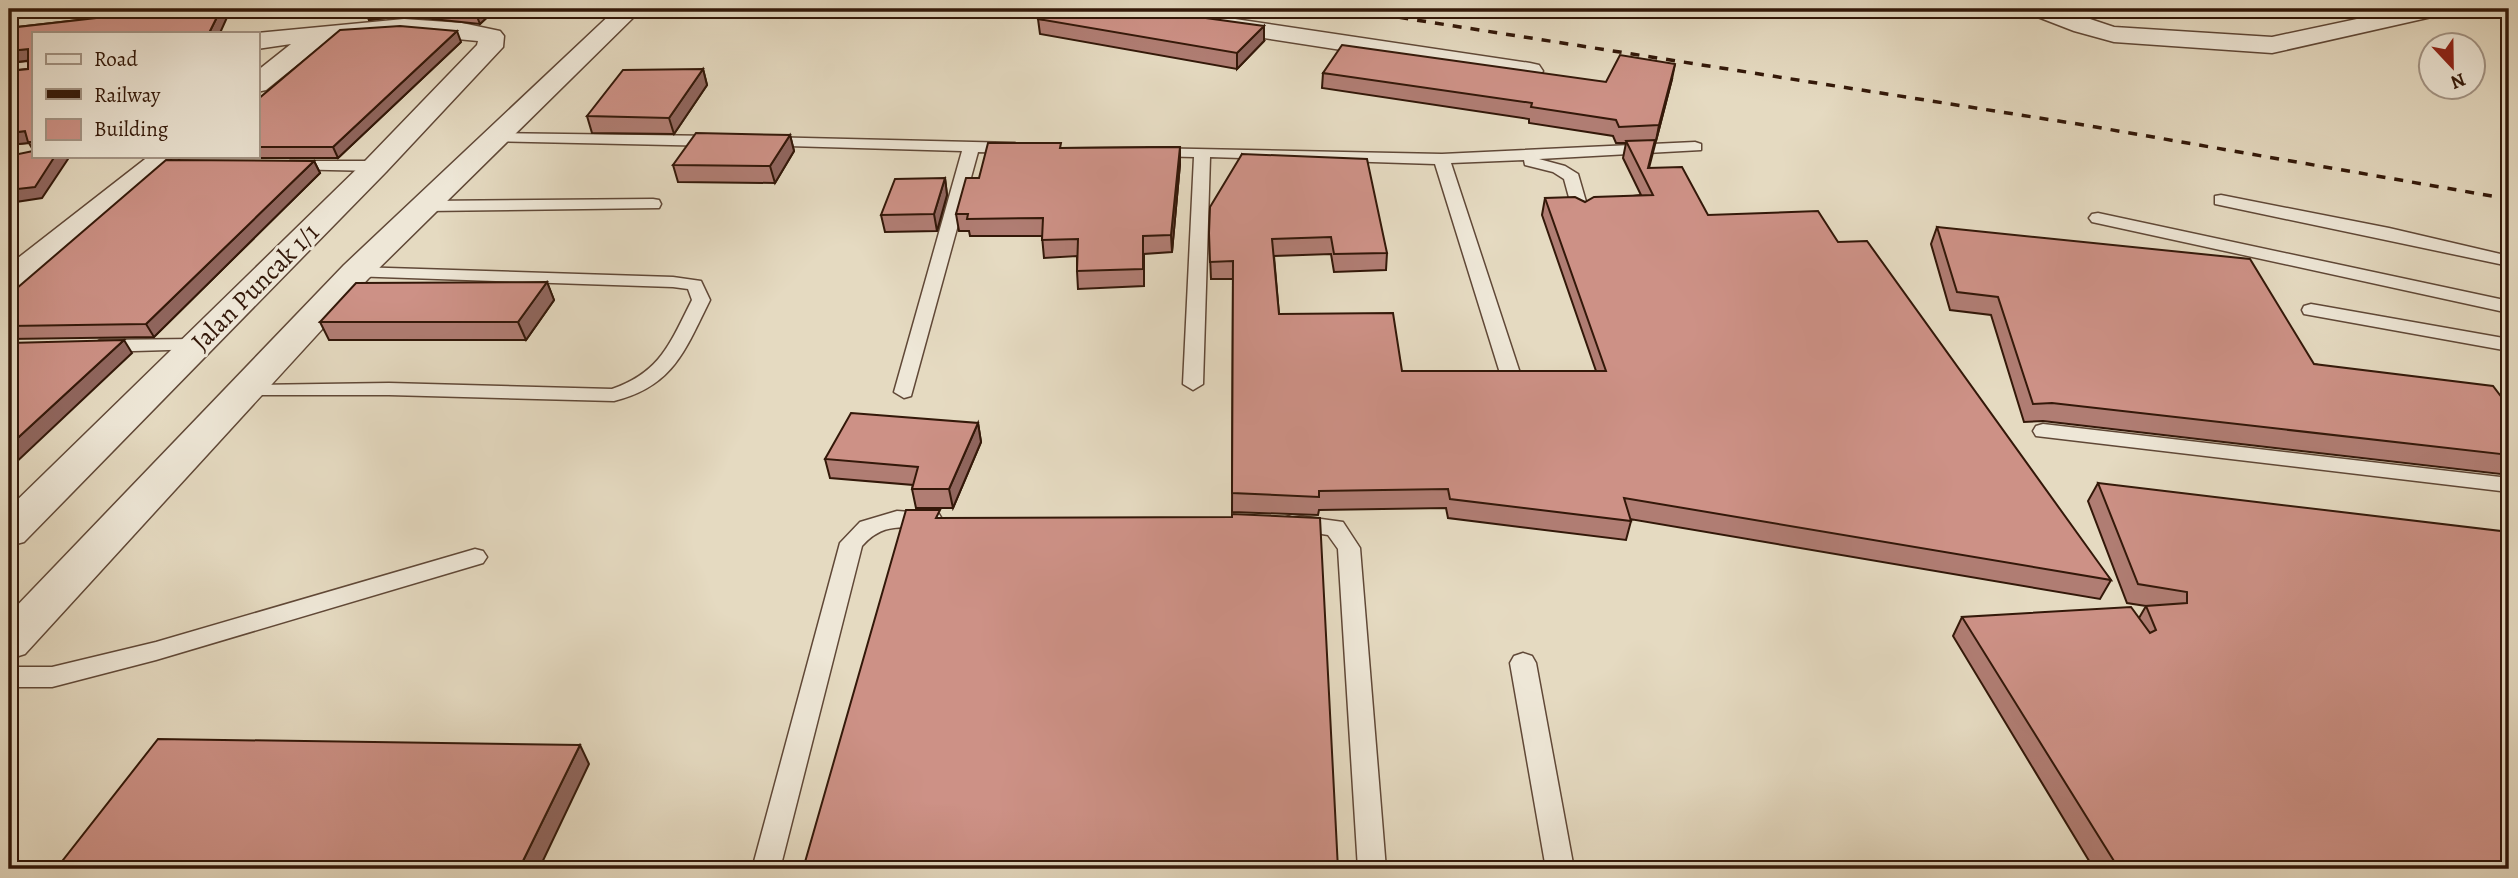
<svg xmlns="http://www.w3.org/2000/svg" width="2518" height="878" viewBox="0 0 2518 878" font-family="Alegreya,serif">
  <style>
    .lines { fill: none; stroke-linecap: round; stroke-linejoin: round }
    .service-casing { stroke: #604837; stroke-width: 3 }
    .minor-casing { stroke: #604837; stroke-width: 3 }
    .service { fill: #eee7d7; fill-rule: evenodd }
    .minor { fill: #eee7d7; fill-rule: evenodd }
    .rail { stroke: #331809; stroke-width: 3.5; stroke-dasharray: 9 9; stroke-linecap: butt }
    .wall { fill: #b07d73; stroke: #331809; stroke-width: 2 }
    .shaded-wall { fill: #90665e; stroke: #331809; stroke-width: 2 }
    .building { fill: #cd9186; stroke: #331809; stroke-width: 2 }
    .labels { text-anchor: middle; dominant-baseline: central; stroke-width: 6; stroke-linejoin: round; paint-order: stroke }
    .street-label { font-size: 26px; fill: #331809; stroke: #eee7d7 }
  </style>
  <rect width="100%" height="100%" fill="#e5dac1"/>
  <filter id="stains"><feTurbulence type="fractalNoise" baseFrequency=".00286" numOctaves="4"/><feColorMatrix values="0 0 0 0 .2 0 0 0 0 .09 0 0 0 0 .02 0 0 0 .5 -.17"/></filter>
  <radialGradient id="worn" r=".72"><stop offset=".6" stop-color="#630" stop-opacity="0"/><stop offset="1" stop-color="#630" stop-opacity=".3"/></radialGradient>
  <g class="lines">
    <!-- service casing -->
    <g class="service-casing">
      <path id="service" d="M494 133 717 136 725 141 717 146 489 141 486 138Z
        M763 137 1015 143 1023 148 1015 153 978 152 911 396 904 398 894 392 962 151 757 145 755 142Z
        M1695 142 1701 144V150L1539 159 1565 166 1578 174 1589 212 1581 217 1573 212 1564 179 1553 172 1525 165 1524 160 1451 163 1520 373 1510 379 1500 373 1435 164 1210 157 1203 384 1193 390 1183 384 1194 157 1152 156 1146 154V148L1442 154Z
        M290 161H376L384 166 376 171 284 169 282 166Z
        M2221 195 2389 228 2509 256V266L2215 204V196Z
        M653 199 659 200 661 204 659 208 425 211 417 206 425 201Z
        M2098 213 2509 301V313L2092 222 2089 218 2092 214Z
        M356 267 673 277 701 281 710 300C685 350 674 386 614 401L389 395H240L237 391 247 385 389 383 612 389C661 372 670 343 692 300L688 289 673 287 350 276 347 272Z
        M2311 304 2509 339V351L2304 314 2302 310 2304 306Z
        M196 339 206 345 203 349 100 352 90 346 100 340Z
        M2043 424 2509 478V492L2036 436 2033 431 2036 426Z
        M897 511 939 514 942 519 939 524C908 533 888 517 862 546L780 869H752L840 543 860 522Z
        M1292 515 1343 522 1360 548 1386 869H1358L1338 549 1328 535 1284 528 1281 523 1284 518Z
        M475 549 483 551 487 557 483 563 156 660 52 687H9V667H52L156 642Z
        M1523 653 1532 656 1536 663 1574 869H1546L1510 663 1514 656Z"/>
    </g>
    <!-- minor casing -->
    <g class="minor-casing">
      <path id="minor" d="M616 9H642L368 279 25 654 9 659V614L344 265Z
        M1109 9H1168L1530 63 1539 65 1543 71 1539 77 1530 79 1121 16 1112 14Z
        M2027 9H2060L2114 27 2272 37 2404 9H2448L2445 14 2436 16 2272 53 2114 42 2074 31 2030 14Z
        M404 19 462 23 500 31 504 36 503 47 386 172 24 542 9 546V508L366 160 477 45 478 41 404 34 329 39 266 90 257 92V71L291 44 257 49V33Z
        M149 156H182L21 288 9 291V265Z"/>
    </g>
    <!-- service -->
    <use href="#service" class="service"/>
    <!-- minor -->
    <use href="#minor" class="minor"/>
    <!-- rail -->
    <path class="rail" d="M1346 9 2084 125 2509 199"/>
  </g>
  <!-- wall -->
  <path class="wall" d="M175 9H227L229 13 33 33V150L29 143 9 145V71L28 69V61L9 63V28Z
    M365 9H496L480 24 404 16 369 20Z
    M1038 19 1264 41 1237 69 1040 34Z
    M461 42 338 158H208L206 156H257V100Z
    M703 69 707 85 674 134 592 133 587 116Z
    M1323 73 1606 82 1672 79 1649 168 1708 215 1838 242 2111 580 2100 599 1630 519 1631 521 1626 540 1448 518 1446 508 1319 510 1318 515 1232 512 1233 279H1211L1209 233 1242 154 1387 253 1386 270 1334 272 1331 254 1274 256 1279 314 1402 371H1596L1542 215 1545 198 1585 202 1641 195 1623 158 1626 143H1616L1613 136 1529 123V119L1322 88Z
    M790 135 794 151 775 183 678 182 673 165Z
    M1180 147V164L1172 252 1144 254V286L1078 289 1077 271V256L1044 258 1042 236H970L969 231H959L956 214 979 178 1061 148Z
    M314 161 320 173 154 337 9 339V295Z
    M945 178 947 195 937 231 885 232 881 215Z
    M1937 227 2314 364 2509 407V475L2043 421 2024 422 1991 315 1950 310 1931 244Z
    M547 282 554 300 526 340H329L320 322Z
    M978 423 981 442 953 508H916L912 489 913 485 830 478 825 459Z
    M2098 483 2509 869H2094L1953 636 1962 617 2139 618 2146 606 2127 603 2088 501Z"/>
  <!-- shaded-wall -->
  <path class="shaded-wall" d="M221 9H227L229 13 220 33H209Z
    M365 9H401L404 16 369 20Z
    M481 9H496L480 24 476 14Z
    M1264 26V41L1237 69V53Z
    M457 31 461 42 338 158 333 147Z
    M28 49 33 60 9 63V51Z
    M1675 64 1672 79 1656 141 1659 125Z
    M703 69 707 85 674 134 669 118Z
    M25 131 29 143 9 145V133Z
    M790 135 794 151 775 183 770 166Z
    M1180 147V164L1172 252 1171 235Z
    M55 156H70L42 198 9 203V190Z
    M314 161 320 173 154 337 146 324Z
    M945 178 947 195 937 231 934 214Z
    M547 282 554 300 526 340 518 322Z
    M124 340 132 353 9 469V446Z
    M978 423 981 442 953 508 949 489Z
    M580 745 589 764 539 869H519Z"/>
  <!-- building -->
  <path class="building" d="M175 9H221L209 33H33V142H28L25 131 9 133V71L28 69V49L9 51V28Z
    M428 9H481L476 14Z
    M1040 9H1140L1264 26 1237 53 1038 19Z
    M400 26 457 31 333 147H257V100L340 30Z
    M1342 45 1606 82 1620 55 1675 64 1659 125 1619 127 1616 120 1531 107 1532 103 1323 73Z
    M703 69 669 118 587 116 623 70Z
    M696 133 790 135 770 166 673 165Z
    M1655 140 1648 168 1682 167 1708 215 1818 211 1838 242 1867 241 2111 580 1624 498 1631 521 1450 499 1448 489 1319 491V497L1232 493 1233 261 1210 262 1209 233 1210 207 1242 154 1367 159 1387 253 1334 254 1331 237 1272 239 1279 314 1393 313 1402 371H1606L1545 198 1575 197 1585 202 1594 197 1653 195 1626 141Z
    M988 143H1061L1060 148 1180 147 1171 235 1143 236V269L1077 271 1078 239 1042 240 1043 218 967 219 968 214H956L966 178H979Z
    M33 151V156H55L35 187 9 190V156Z
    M166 160 314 161 146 324 9 326V295Z
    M945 178 934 214 881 215 895 179Z
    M1937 227 2250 259 2314 364 2493 386 2509 407V455L2052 403 2033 404 1998 297 1957 292Z
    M547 282 518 322H320L356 283Z
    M124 340 9 446V343Z
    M851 413 978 423 949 489H912L918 467 825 459Z
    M2098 483 2509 532V869H2119L1962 617 2131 607 2150 633 2156 630 2146 606 2187 603V592L2138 584Z
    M906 510H940L936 518 1232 517V514L1320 518 1338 869H803Z
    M158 739 580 745 519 869H56Z"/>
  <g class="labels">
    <!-- street labels -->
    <g class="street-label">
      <text transform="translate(255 287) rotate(-45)">Jalan Puncak 1/1</text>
    </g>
  </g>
  <!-- margin -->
  <rect width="2518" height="878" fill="none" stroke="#e5dac1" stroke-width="35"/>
  <rect x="10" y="10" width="2497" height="857" fill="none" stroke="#331809" stroke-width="3.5"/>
  <rect x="18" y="18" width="2483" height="843" fill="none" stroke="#331809" stroke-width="2"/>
  <!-- legend -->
  <rect x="32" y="32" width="228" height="126" fill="#eee7d7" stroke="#a39485" stroke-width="2"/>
  <rect x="46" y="54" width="35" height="10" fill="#eee7d7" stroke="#a39485" stroke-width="2"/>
  <text x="94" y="66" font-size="21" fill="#331809">Road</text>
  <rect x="46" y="89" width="35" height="10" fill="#331809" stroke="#a39485" stroke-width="2"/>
  <text x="94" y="102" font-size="21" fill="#331809">Railway</text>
  <rect x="46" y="119" width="35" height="21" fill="#cd9186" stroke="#a39485" stroke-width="2"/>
  <text x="94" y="136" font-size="21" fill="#331809">Building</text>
  <!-- north arrow -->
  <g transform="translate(2452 66) rotate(158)"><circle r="33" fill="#eee7d7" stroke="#a39485" stroke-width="2"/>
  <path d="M0-5L12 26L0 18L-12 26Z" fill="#8f2418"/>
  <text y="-10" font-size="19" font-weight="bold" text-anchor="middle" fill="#331809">N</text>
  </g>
  <rect width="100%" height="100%" filter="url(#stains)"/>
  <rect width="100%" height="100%" fill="url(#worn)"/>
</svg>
